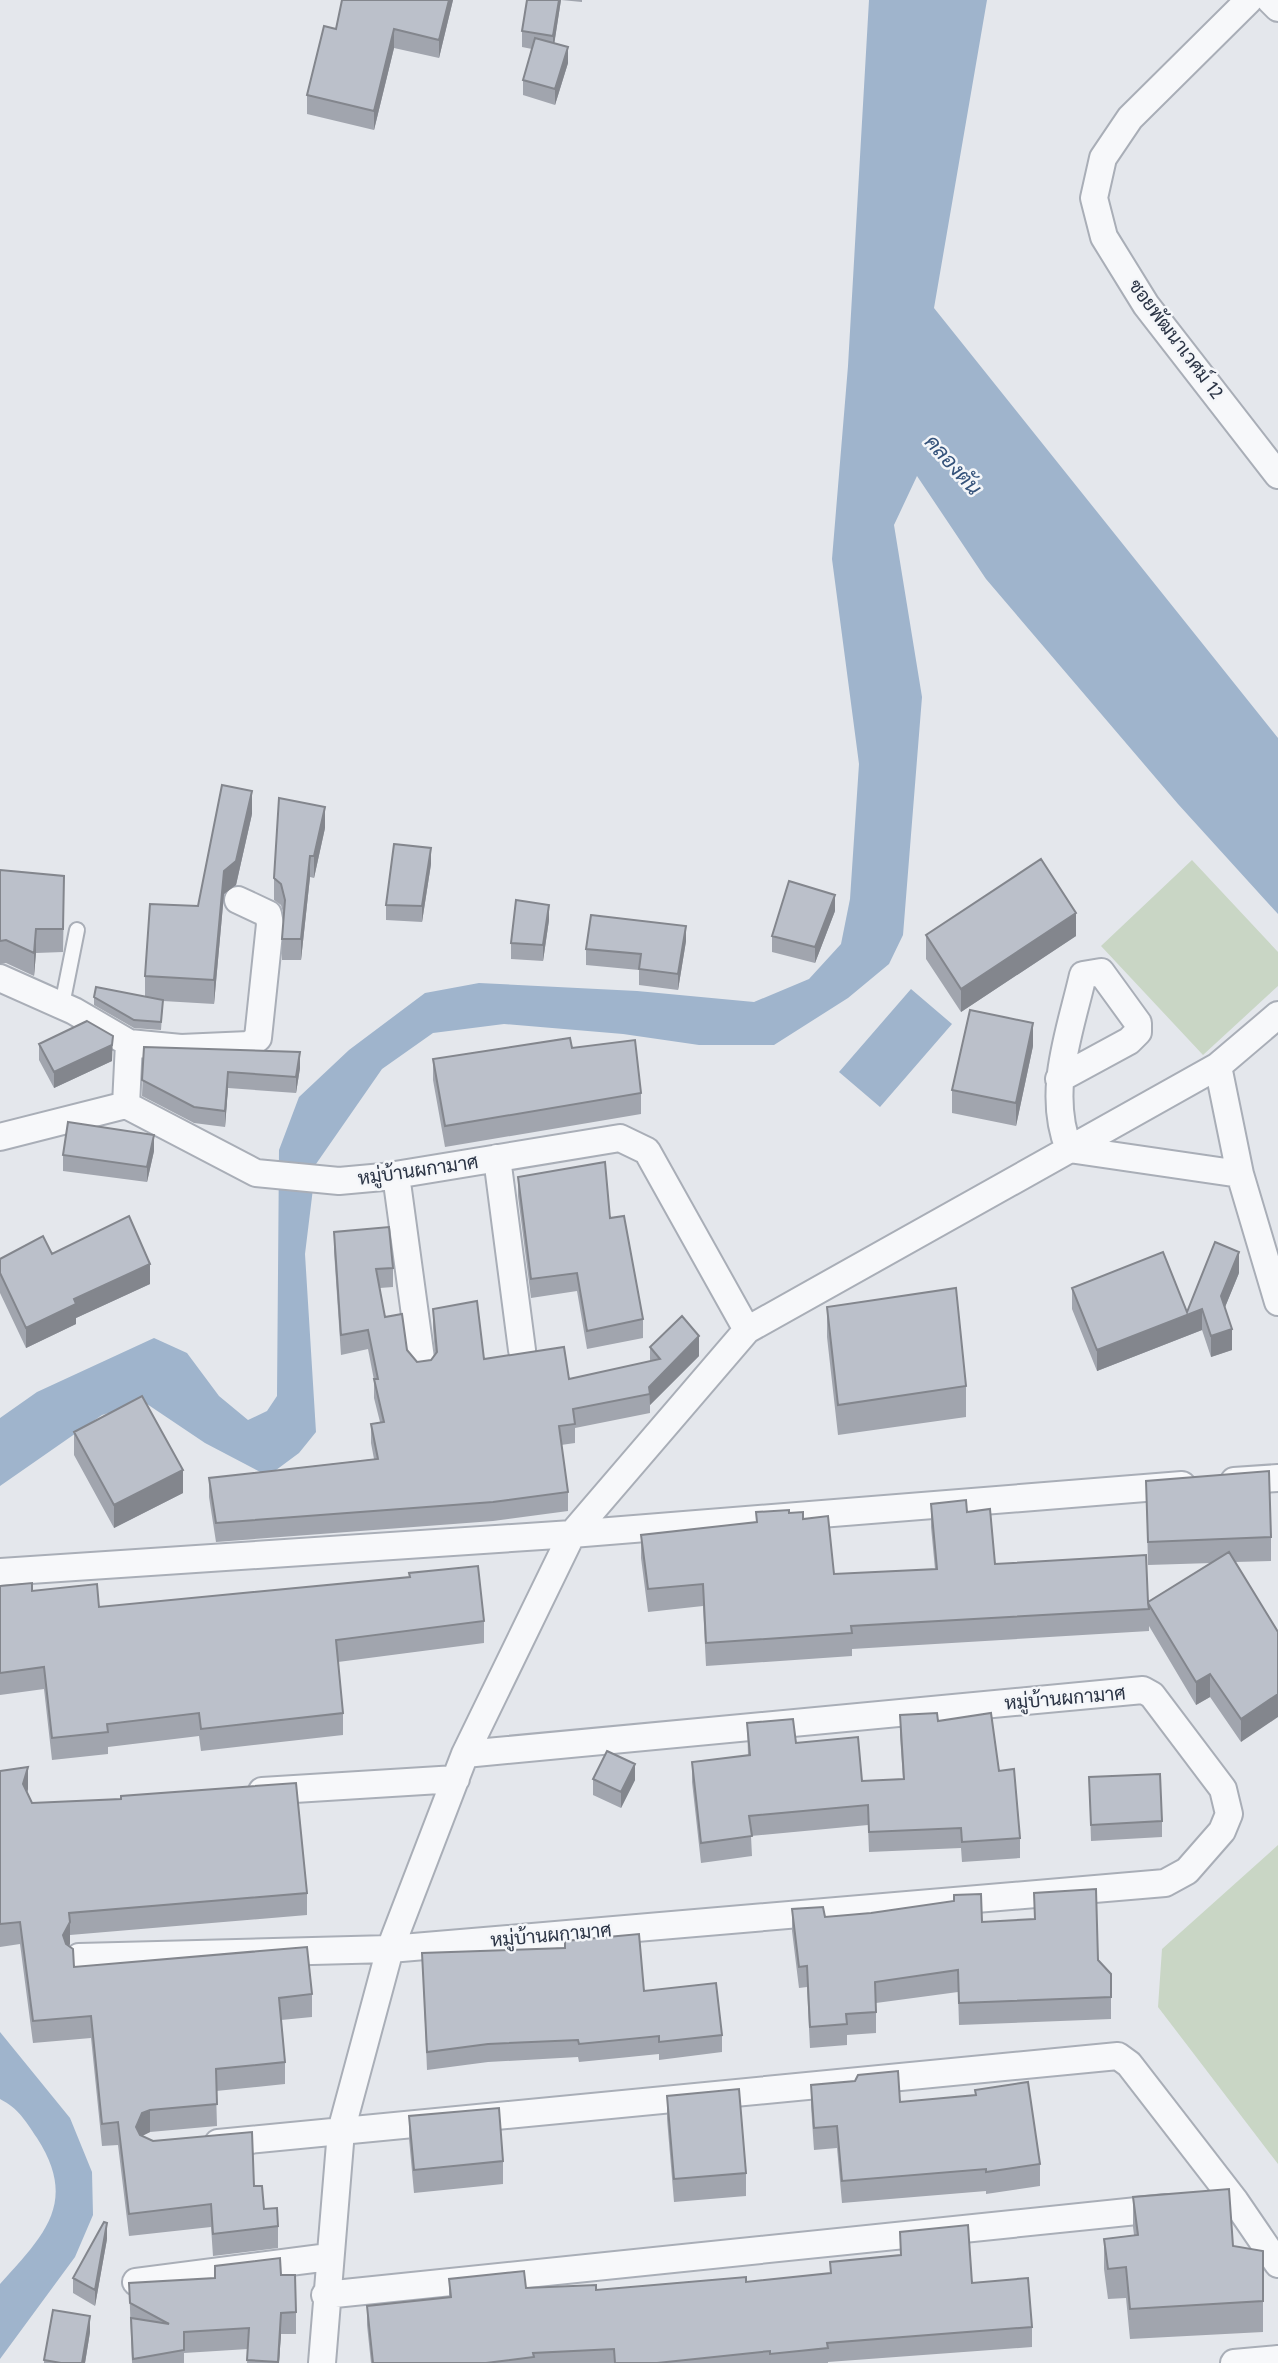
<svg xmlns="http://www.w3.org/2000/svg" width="1278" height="2363" viewBox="0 0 1278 2363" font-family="'Fira Sans Condensed',Sarabun,sans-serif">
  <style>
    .green { fill: #c9d6c5 }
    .water { fill: #9fb4cc }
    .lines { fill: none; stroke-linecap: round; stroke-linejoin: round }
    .service-casing { stroke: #a9aeb7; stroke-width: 18 }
    .minor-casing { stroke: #a9aeb7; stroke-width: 30 }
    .service { stroke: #f7f8fa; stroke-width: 14 }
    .minor { stroke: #f7f8fa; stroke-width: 26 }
    .wall { fill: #a1a5ae }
    .shaded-wall { fill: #83868d }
    .building { fill: #bbc0ca; stroke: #83868d; stroke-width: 2 }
    .labels { text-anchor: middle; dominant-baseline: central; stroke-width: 5; stroke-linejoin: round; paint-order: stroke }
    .street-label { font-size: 19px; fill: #2b3445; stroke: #f4f6f9 }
    .water-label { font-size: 21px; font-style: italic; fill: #34527a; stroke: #f4f6f9 }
  </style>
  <rect width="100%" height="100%" fill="#e4e7ec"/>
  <!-- green -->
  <path class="green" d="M1192 860 1278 952V986L1203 1055 1101 946Z
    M1278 1845V2164L1158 2007 1162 1949Z"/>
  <!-- water -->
  <path class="water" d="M869 0H987L934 308 1278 738V914L1178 804 986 579 917 476 894 525 922 697 903 935 889 964 848 998 774 1045H699L623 1034 504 1024 433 1033 382 1069 316 1164 305 1254 316 1432 299 1453 268 1476 205 1443 144 1402 102 1415 0 1486V1418L37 1392 154 1338 187 1353 219 1396 248 1420 267 1411 277 1396 279 1150 299 1097 349 1050 425 993 479 983 637 991 754 1002 809 979 841 944 850 899 859 764 832 559 848 366Z
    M911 989 952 1024 880 1107 839 1072Z
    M0 2032 70 2118 92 2172 93 2215 75 2257 0 2359V2284C43 2236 79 2203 37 2138 25 2120 19 2109 0 2099Z"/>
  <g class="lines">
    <!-- service casing -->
    <g class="service-casing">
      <path id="service" d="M62 1005 77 930"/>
    </g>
    <!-- minor casing -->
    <g class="minor-casing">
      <path id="minor" d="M1249 0 1130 118 1103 158 1094 198 1104 237 1146 305 1278 475
        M1270 0 1278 8
        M0 978 74 1011 129 1043 126 1105
        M129 1043 181 1048 249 1045 258 1038 270 924 268 914 238 900
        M1218 1066 1240 1174
        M1059 1079 1129 1041 1138 1032V1023L1101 972 1083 975C1070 1032 1046 1092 1069 1149
        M0 1137 126 1105 256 1173 339 1181 383 1177 620 1138 647 1151 747 1330
        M1069 1149 1240 1174 1278 1302
        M497 1158 522 1350
        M396 1175 422 1366
        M1234 1481 1278 1478
        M0 1572 572 1534 1182 1485
        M262 1791 456 1779
        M79 1957 390 1949 1165 1883 1187 1871 1222 1831 1229 1814 1223 1789 1152 1695 1143 1690 465 1754
        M218 2143 1118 2056 1129 2064 1235 2201 1278 2264
        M136 2282 329 2257
        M325 2295 1166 2208
        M322 2363 341 2131 390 1949 465 1754 572 1534 747 1330 1218 1066 1278 1015
        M1234 2363 1278 2359"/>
    </g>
    <!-- service -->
    <use href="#service" class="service"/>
    <!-- minor -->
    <use href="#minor" class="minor"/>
  </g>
  <!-- wall -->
  <path class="wall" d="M342 0H453L439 58 394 48 374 130 307 114V95L336 29Z
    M527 0H582V2L561 0 554 44 568 63 555 105 523 95V80L532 49 522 47V31Z
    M252 814 236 885 224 894 214 1004 163 1001 161 1030 134 1028 94 1005V997L145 996V976L198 906Z
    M325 828 314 878 310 877 301 960H282V939L284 916 281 905 274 900V878Z
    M431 864 422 922 386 920V905Z
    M0 870 64 899 63 952 36 953 34 976 6 963 0 964Z
    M835 911 815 963 772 952V936Z
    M549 920 543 961 511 959V943Z
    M926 935 1076 936 961 1012 926 959Z
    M686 941 678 990 639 985V970L586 965V949Z
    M39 1044 112 1061 54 1088 39 1060Z
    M1033 1046 1016 1126 952 1113V1090Z
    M144 1047 300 1068 296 1093 228 1088 225 1127 194 1123 142 1096Z
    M433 1059 641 1093V1114L445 1147 433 1080Z
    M154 1151 147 1182 63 1171V1155Z
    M518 1177 610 1218 643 1319V1338L587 1349 577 1291 531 1298 518 1196Z
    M334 1232 393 1268V1287L380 1288 385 1317 407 1350 417 1362 431 1360 435 1354 433 1328V1309L484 1359 569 1379 650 1361V1347L699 1356 650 1405V1413L575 1428V1443L561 1445 568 1492V1511L493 1521 216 1542 209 1497V1478L374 1459 371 1443V1424L380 1422 374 1398V1380L368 1349 341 1355 334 1251Z
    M52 1254 150 1284 76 1318V1324L26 1348 0 1293V1259Z
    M1239 1273 1225 1307 1232 1350 1211 1357 1202 1330 1097 1371 1072 1309V1288L1187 1312Z
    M827 1307 966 1386V1417L838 1435 827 1337Z
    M74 1432 183 1493 114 1528 74 1455Z
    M1146 1481 1271 1537V1561L1235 1562 1278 1632 1241 1742 1210 1697 1196 1705 1149 1626V1631L852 1649V1656L706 1666 703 1606 648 1612 641 1558V1535L756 1522V1512L789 1513 803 1519 834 1574 935 1569 931 1527V1504L967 1512 995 1564 1148 1602 1212 1563 1148 1565Z
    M0 1586 32 1591 99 1607 484 1621V1643L338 1662 343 1713V1735L201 1751 199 1736 108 1747V1754L52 1760 44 1689 0 1695Z
    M900 1715 938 1721 999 1771 1020 1838V1858L962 1862 961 1848 869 1852 868 1825 751 1836 752 1856 701 1863 692 1782V1762L748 1755 747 1723 796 1743 862 1781 903 1779 900 1735Z
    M0 1771 28 1789 27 1793 32 1803 307 1893V1915L70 1935V1944L69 1946 74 1967 312 1994V2017L281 2020 285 2062V2084L216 2091 217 2126 150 2132 142 2136 254 2186 264 2209 278 2226V2248L213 2256 211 2227 129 2236 118 2145 102 2146 91 2038 33 2043 20 1944 0 1947Z
    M1089 1777 1162 1821V1837L1091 1841Z
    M593 1779 635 1780 621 1808 593 1795Z
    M1034 1893 1111 1974V2019L959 2025 958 1992 876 2003V2033L847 2035V2045L810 2048 807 1987 799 1988 792 1931V1909L825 1917 982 1922 1034 1919Z
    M565 1941 644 1991 722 2035V2052L659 2060V2054L579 2062 578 2057 488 2062 427 2070 422 1953 565 1948Z
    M811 2085 900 2102 975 2095V2090L1040 2164V2186L986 2194V2191L842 2203 837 2148 814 2150 811 2106Z
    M667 2096 746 2173V2196L674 2202 667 2119Z
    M409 2116 503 2161V2184L414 2193 409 2139Z
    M1133 2197 1233 2246 1263 2251V2332L1130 2339 1126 2298 1108 2299 1104 2269V2239L1134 2235 1133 2227Z
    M900 2232 1032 2327V2347L828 2362V2363H371L367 2325V2306L449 2297V2279L526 2288 596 2290 746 2282 830 2273V2262L900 2255Z
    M107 2239 95 2306 73 2293V2278Z
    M215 2266 281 2275 296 2312V2334H281L279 2363H247L248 2349 184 2353V2363H132L129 2283 215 2278Z
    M90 2332 85 2363H44V2360Z"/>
  <!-- shaded-wall -->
  <path class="shaded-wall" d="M449 0H453L439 58V40Z
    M559 0H561L553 52V36Z
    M394 29V48L374 130V111Z
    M568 47V63L555 105V89Z
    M252 791V814L236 885 224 894 214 1004V980L224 871Z
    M325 807V828L314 878V856Z
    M431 848V864L422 922V906Z
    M310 856V877L301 960V939Z
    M835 895V911L815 963V947Z
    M549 905V920L543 961V945Z
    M1076 913V936L961 1012V989Z
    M686 926V941L678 990V974Z
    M36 929V953L34 976V953Z
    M1033 1023V1046L1016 1126V1103Z
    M113 1036 112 1061 54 1088V1072Z
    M300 1052V1068L296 1093V1077Z
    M228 1072V1088L225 1127V1111Z
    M154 1135V1151L147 1182V1167Z
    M1239 1252V1273L1221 1317V1296Z
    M150 1264V1284L76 1318V1324L26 1348V1328L74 1299Z
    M1202 1309V1330L1097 1371V1350Z
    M1232 1329V1350L1211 1357V1336Z
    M699 1336V1356L650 1405 649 1387Z
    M183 1470V1493L114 1528V1505Z
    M1210 1674V1697L1196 1705V1682Z
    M1278 1694V1717L1241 1742V1719Z
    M635 1764V1780L621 1808V1792Z
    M28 1767V1789L23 1807V1784Z
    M70 1922V1944L63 1957V1935Z
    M150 2110V2132L142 2136 136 2149V2127L142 2113Z
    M107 2223V2239L95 2306V2290Z
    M281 2313V2334L279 2363H278Z
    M90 2316V2332L85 2363H82Z"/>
  <!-- building -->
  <path class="building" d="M342 0H449L439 40 394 29 374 111 307 95 324 26 336 29Z
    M527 0H559L553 36 522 31Z
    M535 38 568 47 555 89 523 80Z
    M222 785 252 791 236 861 224 871 214 980 145 976 150 904 198 906Z
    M279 798 325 807 314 856H310L301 939H282L285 900 281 884 274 878Z
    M394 844 431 848 422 906 386 905Z
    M1041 859 1076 913 961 989 926 935Z
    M0 870 64 876 63 929H36L34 953 6 940 0 941Z
    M789 881 835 895 815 947 772 936Z
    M516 900 549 905 543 945 511 943Z
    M591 915 686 926 678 974 639 969 641 954 586 949Z
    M96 987 163 1000 161 1022 134 1020 94 997Z
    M970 1010 1033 1023 1016 1103 952 1090Z
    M87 1021 113 1036 112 1045 54 1072 39 1044Z
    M570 1038 572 1048 635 1040 641 1093 445 1126 433 1059Z
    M144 1047 300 1052 296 1077 228 1072 225 1111 194 1107 142 1080Z
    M68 1122 154 1135 147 1167 63 1155Z
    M605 1162 610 1218 624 1216 643 1319 587 1331 577 1273 531 1279 518 1177Z
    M129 1216 150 1264 74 1299 76 1304 26 1328 0 1273V1259L43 1236 52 1254Z
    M389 1227 393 1268 376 1269 385 1317 402 1314 407 1350 417 1362 431 1360 437 1352 433 1309 477 1301 484 1359 564 1347 569 1379 660 1359 650 1347 682 1316 699 1336 649 1387 650 1394 573 1409 575 1424 559 1426 568 1492 493 1502 216 1523 209 1478 378 1459 371 1424 384 1422 374 1379H378L368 1330 341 1335 334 1232Z
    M1215 1242 1239 1252 1221 1296 1232 1329 1211 1336 1202 1309 1097 1350 1072 1288 1163 1252 1187 1312Z
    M956 1288 966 1386 838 1405 827 1307Z
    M142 1396 183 1470 114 1505 74 1432Z
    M1269 1471 1271 1537 1148 1542 1146 1481Z
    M966 1500 967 1512 990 1509 995 1564 1146 1555 1148 1602 1229 1552 1278 1632V1694L1241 1719 1210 1674 1196 1682 1148 1603 1149 1609 851 1626 852 1633 706 1643 703 1584 648 1589 641 1535 757 1522 756 1512 789 1510V1513L803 1512V1519L828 1516 834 1574 937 1569 931 1504Z
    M478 1566 484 1621 336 1640 343 1713 201 1729 199 1713 107 1724 108 1732 52 1738 44 1667 0 1673V1586L32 1583V1591L97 1584 99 1607 410 1577 409 1573Z
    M937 1713 938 1721 991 1713 999 1771 1014 1769 1020 1838 962 1842 961 1828 869 1832 868 1805 749 1816 752 1836 701 1843 692 1762 750 1755 747 1723 793 1719 796 1743 858 1737 862 1781 904 1779 900 1715Z
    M607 1751 635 1764 621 1792 593 1779Z
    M28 1767 23 1784 32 1803 121 1799V1796L296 1783 307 1893 69 1913 70 1922 63 1935 66 1944 73 1949 74 1967 307 1947 312 1994 279 1998 285 2062 216 2069 217 2104 150 2110 142 2113 136 2127 140 2135 153 2141 252 2132 254 2186H262L264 2209 277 2208 278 2226 213 2234 211 2204 129 2214 118 2122 102 2124 91 2016 33 2021 20 1922 0 1924V1771Z
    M1160 1774 1162 1821 1091 1825 1089 1777Z
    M1096 1889 1098 1960 1111 1974V1997L959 2003 958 1970 875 1982 876 2012 846 2014 847 2024 810 2027 807 1966 799 1967 792 1909 823 1907 825 1917 871 1913 954 1901V1895L981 1894 982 1922 1035 1919 1034 1893Z
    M639 1934 644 1991 716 1983 722 2035 659 2042V2036L579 2044 578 2040 488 2044 427 2052 422 1953 565 1948V1941Z
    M898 2071 900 2102 976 2095 975 2090 1028 2082 1040 2164 986 2172V2169L842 2181 837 2126 814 2128 811 2085 855 2081 858 2075Z
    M739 2089 746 2173 674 2179 667 2096Z
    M499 2108 503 2161 414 2170 409 2116Z
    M1229 2189 1233 2246 1263 2251V2301L1130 2309 1126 2267 1108 2269 1104 2239 1138 2235 1133 2197Z
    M104 2222 107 2223 95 2290 73 2278Z
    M968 2225 972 2283 1028 2278 1032 2327 827 2343 828 2348 770 2354V2351L657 2363H615L614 2349 533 2353 534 2357 486 2363H373L367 2306 451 2297 449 2279 524 2271 526 2288 596 2285V2290L746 2277V2282L831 2273 830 2262 901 2255 900 2232Z
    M280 2258 281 2275H295L296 2312 281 2313 278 2362 247 2360 249 2328 184 2332V2350L133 2359 131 2318 169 2324 130 2303 129 2283 215 2278V2266Z
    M53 2310 90 2316 82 2363H61L44 2360Z"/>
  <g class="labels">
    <!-- street labels -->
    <g class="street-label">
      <text transform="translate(1176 339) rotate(53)">ซอยพัฒนาเวศม์ 12</text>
      <text transform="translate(418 1170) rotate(-8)">หมู่บ้านผกามาศ</text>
      <text transform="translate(1065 1698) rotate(-5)">หมู่บ้านผกามาศ</text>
      <text transform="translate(551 1935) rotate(-5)">หมู่บ้านผกามาศ</text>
    </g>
    <!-- water labels -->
    <g class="water-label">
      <text transform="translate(953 465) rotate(48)">คลองตัน</text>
    </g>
  </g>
</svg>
